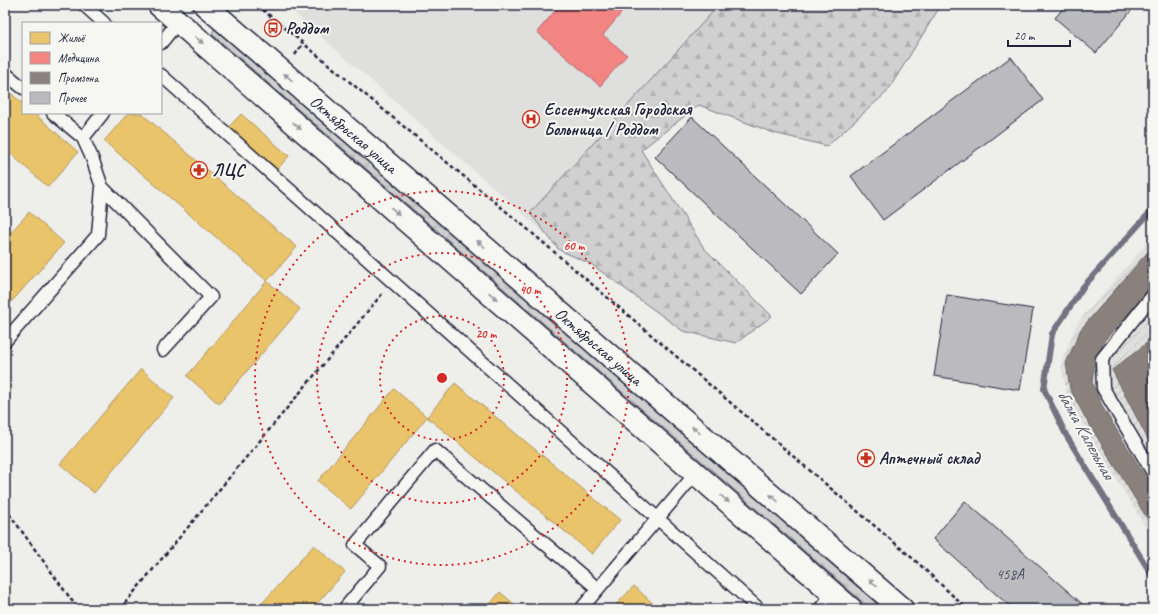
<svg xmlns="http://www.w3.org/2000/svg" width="1158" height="614" viewBox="0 0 1158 614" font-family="Caveat,sans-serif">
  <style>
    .built { fill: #dfdfde }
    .industrial { fill: url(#industrial-furrows) }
    .grass { fill: url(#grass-tufts); stroke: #797986 }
    .forest { fill: url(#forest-firs); stroke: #797986 }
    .homes { fill: #e9c46a; stroke: #ad935c }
    .health { fill: #f28482; stroke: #b4676d }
    .industry { fill: #8a817c; stroke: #6b6468 }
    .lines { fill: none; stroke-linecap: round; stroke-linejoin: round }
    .stream { stroke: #727281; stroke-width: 6 }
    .building { fill: #bbbbbf; stroke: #22223b }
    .service-casing { stroke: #22223b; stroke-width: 15 }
    .secondary-casing { stroke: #22223b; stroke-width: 25 }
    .path { stroke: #22223b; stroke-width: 2.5; stroke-dasharray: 4 3; stroke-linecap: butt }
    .service { stroke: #f6f6f2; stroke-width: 12 }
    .secondary { stroke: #f6f6f2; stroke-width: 22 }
    .oneway { fill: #9797a0 }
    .ring { fill: none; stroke: #d62828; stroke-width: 2; stroke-dasharray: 2 4 }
    .labels { text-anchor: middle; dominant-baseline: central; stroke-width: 4; stroke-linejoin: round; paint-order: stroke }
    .number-label { font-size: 15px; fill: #48485c }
    .poi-label { font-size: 17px; font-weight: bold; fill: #22223b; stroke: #f6f6f2; text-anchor: start }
    .street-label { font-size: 17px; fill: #22223b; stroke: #f6f6f2 }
    .water-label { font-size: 18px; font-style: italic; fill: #575769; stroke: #f6f6f2 }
    .centre { fill: #d62828; stroke: #f6f6f2; stroke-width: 2 }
    .ring-label { font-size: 12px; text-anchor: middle; font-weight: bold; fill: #d62828; stroke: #f6f6f2; stroke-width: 4; stroke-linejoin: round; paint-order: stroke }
  </style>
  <defs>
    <pattern id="industrial-furrows" width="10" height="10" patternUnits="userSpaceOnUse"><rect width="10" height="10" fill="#dfdfde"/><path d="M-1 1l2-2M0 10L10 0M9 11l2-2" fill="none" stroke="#bfbfbf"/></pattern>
    <pattern id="grass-tufts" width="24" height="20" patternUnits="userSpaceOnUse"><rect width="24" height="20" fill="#d0d0d1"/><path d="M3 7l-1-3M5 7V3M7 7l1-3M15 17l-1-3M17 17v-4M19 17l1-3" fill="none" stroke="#b2b2b4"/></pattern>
    <pattern id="forest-firs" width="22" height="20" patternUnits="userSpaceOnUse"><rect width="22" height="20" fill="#d0d0d1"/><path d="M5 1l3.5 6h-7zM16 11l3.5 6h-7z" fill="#b2b2b4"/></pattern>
  </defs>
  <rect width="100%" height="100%" fill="#eeeeeb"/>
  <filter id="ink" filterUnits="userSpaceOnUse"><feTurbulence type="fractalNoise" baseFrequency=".025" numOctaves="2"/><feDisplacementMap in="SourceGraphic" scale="8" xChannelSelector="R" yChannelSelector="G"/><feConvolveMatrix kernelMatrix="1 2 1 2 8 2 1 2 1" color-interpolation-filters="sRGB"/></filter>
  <g filter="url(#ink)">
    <!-- built -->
    <path class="built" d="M285 5H748L545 233Z"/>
    <!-- industrial -->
    <path class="industrial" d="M1153 236V539L1068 400 1061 364 1076 325Z"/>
    <!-- grass -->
    <path class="grass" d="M215 27 883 609H871L212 34Z"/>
    <!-- forest -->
    <path class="forest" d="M719 5H941L887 92 827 146 774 133 699 105 641 150 704 248 772 316 736 343 683 331 591 264 559 250 530 213Z"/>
    <!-- homes -->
    <path class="homes" d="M5 88 23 104V113H34L78 152 48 187 5 149Z
      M128 113H141L297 247 267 281 104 141Z
      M241 114 289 156 276 171 228 128Z
      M29 212 64 243 5 309V239Z
      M267 281 300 309 219 404 187 376Z
      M141 369 174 398 94 493 60 464Z
      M455 383 620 520 592 554 427 417Z
      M394 389 427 417 351 509 318 481Z
      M314 545 345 572 312 609H257Z
      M634 586 659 609H612Z
      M500 592 520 609H486Z"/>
    <!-- health -->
    <path class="health" d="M560 5H628L603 35 627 55 600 86 537 32Z"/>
    <!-- industry -->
    <path class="industry" d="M1153 246V286L1104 341 1094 367 1092 382 1103 408 1153 489V528L1086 419 1070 389 1066 363 1081 329Z
      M1153 338V449L1112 370Z"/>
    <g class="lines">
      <!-- stream -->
      <path class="stream" d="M1153 209 1083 287 1052 334 1044 389 1066 435 1153 577"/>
    </g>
    <!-- building -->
    <path class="building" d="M1066 5H1136L1096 53 1055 18Z
      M1011 57 1043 100 883 220 851 176Z
      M692 117 838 254 801 294 655 157Z
      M947 295 1033 309 1020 390 934 376Z
      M965 501 1088 609H1013L933 539Z"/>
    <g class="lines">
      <!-- service casing -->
      <g class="service-casing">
        <path id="service" d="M84 5 104 23
          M161 43 178 22
          M5 73 23 88
          M161 75 759 609
          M53 113 83 138 103 113
          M102 187 211 297 163 350
          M1153 295 1102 359 1103 388 1153 473
          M5 341 98 235 102 187 92 158 83 138
          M344 609 380 566 355 545 435 450 598 589
          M581 609 696 473
          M820 609 833 594"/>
      </g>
      <!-- secondary casing -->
      <g class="secondary-casing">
        <g id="secondary">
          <path d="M159 5 851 609"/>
          <path id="s1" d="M205 5 902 609"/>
        </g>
      </g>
      <!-- path -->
      <path class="path" d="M257 5 525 227 918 563 967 609
        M295 55 303 43
        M5 508 78 609
        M120 609 382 294"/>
      <!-- service -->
      <use href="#service" class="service"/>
      <!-- secondary -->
      <use href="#secondary" class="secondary"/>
    </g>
    <!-- one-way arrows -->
    <defs><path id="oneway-solid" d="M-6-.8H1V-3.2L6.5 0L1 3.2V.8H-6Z"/></defs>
    <g class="oneway">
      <use href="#oneway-solid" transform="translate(199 40) rotate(41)"/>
      <use href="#oneway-solid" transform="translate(288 77) rotate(-139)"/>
      <use href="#oneway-solid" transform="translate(297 126) rotate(41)"/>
      <use href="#oneway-solid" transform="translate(395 211) rotate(41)"/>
      <use href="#oneway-solid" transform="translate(481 244) rotate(-139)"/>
      <use href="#oneway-solid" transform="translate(493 296) rotate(41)"/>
      <use href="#oneway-solid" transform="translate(696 430) rotate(-139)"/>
      <use href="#oneway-solid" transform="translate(774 498) rotate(-139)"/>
      <use href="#oneway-solid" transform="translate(725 499) rotate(41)"/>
      <use href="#oneway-solid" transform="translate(873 583) rotate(-139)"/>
    </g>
  </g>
  <!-- distance rings -->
  <g class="ring">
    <circle cx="442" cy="378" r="62"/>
    <circle cx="442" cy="378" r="125"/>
    <circle cx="442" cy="378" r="187"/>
  </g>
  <!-- icons -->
  <defs>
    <g id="bus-ring" transform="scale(0.9)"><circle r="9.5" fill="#f6f6f2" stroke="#c8321e" stroke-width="1.5"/><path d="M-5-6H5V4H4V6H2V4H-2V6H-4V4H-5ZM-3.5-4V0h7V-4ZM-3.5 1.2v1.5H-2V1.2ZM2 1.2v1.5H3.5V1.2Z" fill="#c8321e"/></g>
    <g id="hospital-ring" transform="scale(0.9)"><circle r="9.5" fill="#f6f6f2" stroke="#c8321e" stroke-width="1.5"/><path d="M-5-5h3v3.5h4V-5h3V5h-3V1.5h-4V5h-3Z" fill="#c8321e"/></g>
    <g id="pharmacy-ring" transform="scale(0.9)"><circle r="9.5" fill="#f6f6f2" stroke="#c8321e" stroke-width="1.5"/><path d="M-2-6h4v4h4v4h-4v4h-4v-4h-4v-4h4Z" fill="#c8321e"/></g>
  </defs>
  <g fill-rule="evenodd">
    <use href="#bus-ring" x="273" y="28"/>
    <use href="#hospital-ring" x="531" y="119"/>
    <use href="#pharmacy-ring" x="199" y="170"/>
    <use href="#pharmacy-ring" x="866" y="458"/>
  </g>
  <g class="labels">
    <!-- number labels -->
    <g class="number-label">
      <text x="1010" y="574">458А</text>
    </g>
    <!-- poi labels -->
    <g class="poi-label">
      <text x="286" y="28">Роддом</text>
      <text x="544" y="109">Ессентукская Городская<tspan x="544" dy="20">Больница / Роддом</tspan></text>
      <text x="212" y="170">ЛЦС</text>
      <text x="879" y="458">Аптечный склад</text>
    </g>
    <!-- street labels -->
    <g class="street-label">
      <text stroke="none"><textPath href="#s1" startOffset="197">Октябрьская улица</textPath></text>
      <text stroke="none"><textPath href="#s1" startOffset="521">Октябрьская улица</textPath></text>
    </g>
    <!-- water labels -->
    <g class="water-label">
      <text transform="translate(1086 434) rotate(61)">балка Капельная</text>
    </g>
  </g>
  <circle cx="442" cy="378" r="6" class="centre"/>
  <g class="ring-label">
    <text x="574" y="250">60 m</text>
    <text x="530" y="294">40 m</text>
    <text x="486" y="338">20 m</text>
  </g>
  <!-- margin -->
  <rect width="1158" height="614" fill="none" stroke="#f6f6f2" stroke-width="20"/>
  <rect x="10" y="10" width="1138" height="594" fill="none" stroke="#22223b" stroke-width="1.5" filter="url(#ink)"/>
  <!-- legend -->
  <rect x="22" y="22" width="140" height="92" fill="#f6f6f2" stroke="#a1a1a9"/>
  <rect x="30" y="32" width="20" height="12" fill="#e9c46a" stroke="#a1a1a9"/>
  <text x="58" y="42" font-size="12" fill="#22223b">Жильё</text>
  <rect x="30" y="52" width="20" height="12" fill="#f28482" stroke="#a1a1a9"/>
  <text x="58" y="62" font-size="12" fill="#22223b">Медицина</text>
  <rect x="30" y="72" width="20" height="12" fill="#8a817c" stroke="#a1a1a9"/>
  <text x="58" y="82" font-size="12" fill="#22223b">Промзона</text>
  <rect x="30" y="92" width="20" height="12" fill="#bbbbbf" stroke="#a1a1a9"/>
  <text x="58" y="102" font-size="12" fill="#22223b">Прочее</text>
  <!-- scale -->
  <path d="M1008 40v6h62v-6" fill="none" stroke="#22223b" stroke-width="2"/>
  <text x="1014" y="40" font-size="12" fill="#22223b" stroke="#f6f6f2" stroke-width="3" paint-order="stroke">20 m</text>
</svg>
